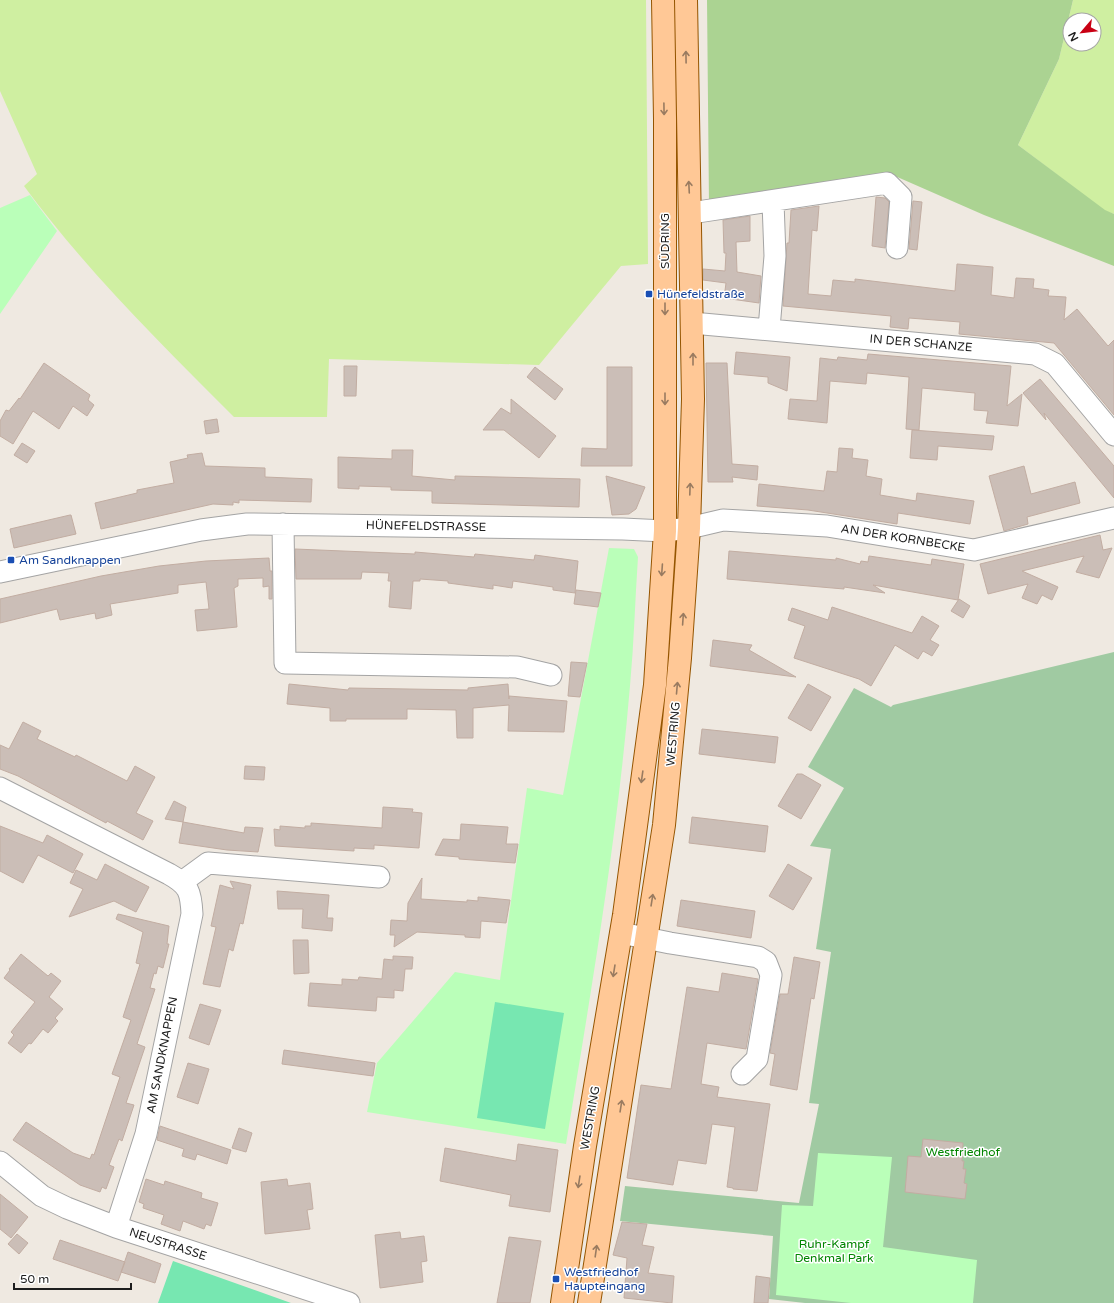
<svg xmlns="http://www.w3.org/2000/svg" width="1114" height="1303" viewBox="0 0 1114 1303" font-family="'Varela Round',sans-serif">
  <style>
    .grass { fill: #cfefa1; fill-rule: evenodd }
    .forest { fill: #abd392 }
    .cemetery { fill: #a0caa2 }
    .park { fill: #baffb9 }
    .pitch { fill: #77e7b1 }
    .building { fill: #cbbeb7; stroke: #c2ada2 }
    .lines { fill: none; stroke-linecap: round; stroke-linejoin: round }
    .minor-casing { stroke: #a4a4a4; stroke-width: 23 }
    .major-casing { stroke: #955500; stroke-width: 24 }
    .minor { stroke: #fff; stroke-width: 21 }
    .major { stroke: #ffc896; stroke-width: 22 }
    .oneway { stroke: #997b60 }
    .transit-dot { fill: #1a4fb4; stroke: #fff; stroke-width: 1.5 }
    .labels { text-anchor: middle; dominant-baseline: central; stroke-width: 3; stroke-linejoin: round; paint-order: stroke }
    .street-label { font-size: 12px; fill: #1d1d1d; stroke: #fff }
    .transit-label { font-size: 12px; fill: #164399; stroke: #fff; text-anchor: start }
    .park-label { font-size: 12px; fill: #028501; stroke: #fff }
  </style>
  <rect width="100%" height="100%" fill="#efe9e1"/>
  <!-- grass -->
  <path class="grass" d="M0 0H646L648 264 621 266 539 365 329 359 327 417H234C160 343 86 270 24 186L37 174 0 91Z
    M1073 0H1114V214L1105 211 1018 145 1059 59ZM1070 20H1094V44H1070Z"/>
  <!-- forest -->
  <path class="forest" d="M707 0H1073L1059 59 1018 145 1105 210 1114 214V266L984 215 895 176 709 205Z"/>
  <!-- cemetery -->
  <path class="cemetery" d="M1114 652V1303H805L769 1299 773 1236 620 1221 625 1186 799 1203 819 1104 809 1103 831 952 816 949 831 849 810 846 844 788 808 767 854 688 891 707 893 705Z"/>
  <!-- park -->
  <path class="park" d="M30 195 57 231 0 314V208Z
    M609 548 634 549 638 557C635 600 634 643 630 686 617 840 591 992 566 1144L367 1112 377 1063 455 972 500 980 527 788 563 795Z
    M818 1153 892 1157 883 1247 977 1260 973 1303H851L776 1295 782 1205 813 1206Z"/>
  <!-- pitch -->
  <path class="pitch" d="M495 1002 564 1013 545 1129 477 1118Z
    M173 1261 291 1303H158Z"/>
  <!-- building -->
  <path class="building" d="M876 197 885 198 889 202 885 248 872 246Z
    M913 201 922 202 917 250 909 249Z
    M819 206 817 231 812 230 808 294 831 296 833 280 855 282V279L955 291 957 264 993 267 991 295 1014 298 1016 278 1034 279 1033 288 1049 290 1048 296 1066 297 1064 320 1077 309 1108 346 1114 340V415L1054 343 959 334 960 322 909 318 908 329 890 327 891 316 783 306 787 243H789L791 210Z
    M750 216V241L736 242 737 272 761 276 759 303 724 298 726 283 703 280V269L725 271 726 253H724L723 220Z
    M736 352 790 357 787 391 768 383V377L734 374Z
    M868 354 1011 366 1007 406 1022 394 1018 426 986 423 988 411 974 410 975 393 922 388 919 430 906 429 909 377 867 373 866 384 830 381 827 423 788 419 790 399 817 401 820 358 837 360 838 357 867 360Z
    M44 363 90 395 88 400 94 405 87 416 73 406 59 429 33 411 13 444 0 436V421L6 410 9 411 19 398 20 399Z
    M706 363H727L732 464 758 466 757 480 732 477 733 482H708Z
    M344 366H357L356 396H344Z
    M535 367 563 389 555 400 527 377Z
    M607 367H632V466H581L582 448 607 449Z
    M1040 379 1114 466V498L1044 413 1046 420 1023 393Z
    M511 399 556 436 539 458 504 430H483L501 408 511 414Z
    M217 419 219 432 206 434 204 421Z
    M912 430 994 436 992 450 938 446 937 460 910 458Z
    M22 443 35 451 27 463 14 455Z
    M839 448 853 449 852 458 868 460 866 476 882 479 880 495 916 501 917 493 974 501 970 524 898 513 897 524 808 510 757 506 759 484 824 491 827 471 837 472Z
    M392 450H413L412 476 455 480V476L580 479 579 507 432 503V491L391 490V487L359 486V489L338 488V457L392 459Z
    M202 453 205 466 265 468V477L312 479 311 502 239 500V503L233 502V505L213 504 101 529 95 503 137 493V490L174 483 170 462 188 458 187 455Z
    M1024 466 1031 494 1075 482 1080 503 1027 517 1028 524 1004 531 989 476Z
    M606 476 645 487 636 509 629 514 612 515Z
    M70 515H71L76 534 14 548 10 529Z
    M1100 535 1103 550 1112 548 1099 578 1076 572 1084 556 1022 571 1058 587 1052 600 1042 595 1037 604 1022 598 1028 584 988 594 980 564Z
    M295 549 415 554V552L474 557 475 554 534 560 535 555 578 561 575 593 553 590V587L513 581 512 588 493 585V589L448 583V581L420 579V581H413L411 609 389 607 391 581H388L389 573 362 572 361 579H296Z
    M729 551 836 560V558L860 564 861 561 868 562 869 556 931 565 932 559 964 564 958 600 873 585 885 593 844 587V589L727 579Z
    M269 558 270 571H272V599H269V586L263 587V578L238 579V586L234 588 237 627 197 631 195 610 209 609 206 582 178 585V593L110 604 112 615 96 619 95 613 60 620 57 609 0 623V599L101 576 159 566 206 561Z
    M576 590 601 593 598 607 574 604Z
    M959 599 970 606 963 618 951 611Z
    M832 607 912 633 922 616 939 626 930 640 939 645 932 656 923 651 918 659 895 645 871 686 859 679 794 658 805 626 788 620 792 608 828 620Z
    M713 640 752 645 749 650 796 677 710 666Z
    M571 662 587 663 580 697 568 696Z
    M289 684 348 690 349 688 468 690V688L508 684 509 699V696L567 701 564 732 508 731 509 705 473 708V738H457L456 710 407 709V719H346V721H330V708L287 704Z
    M808 684 831 697 811 731 788 718Z
    M23 722 41 731 37 739 75 757 76 755 127 781 135 766 155 777 136 813 153 821 143 840 107 821 106 823 18 776 0 769V745L9 749Z
    M702 729 778 737 775 763 699 754Z
    M245 766 265 767 264 780 244 779Z
    M797 774H802L821 785 801 819 778 806Z
    M174 801 186 807 183 822 244 833 245 827 263 828 258 852 227 850 179 843 183 822 165 819Z
    M383 807 413 809 412 812 422 813 419 848 374 845V849L354 848V851L275 846 274 829 280 830V826L305 828V826H311V823L382 828Z
    M692 817 768 826 765 852 689 843Z
    M461 824 508 827 506 844H518L515 863 459 859V857L435 855 443 839 460 840Z
    M0 826 43 843 47 835 83 854 73 873 38 855 23 883 0 871Z
    M105 864 149 887 136 912 114 901 69 917 83 889 70 883 76 870 97 880Z
    M788 864 812 878 793 910 769 896Z
    M422 878 421 899 467 902V900L478 901V897L510 900 506 923 481 921 480 938 465 937V935L417 932 394 947 395 935H390L391 920 407 921 408 903Z
    M230 881 251 885 243 924 240 923 233 951 229 949 220 987 203 984 216 927 211 926 220 885 234 889Z
    M277 891 329 895 327 918H333L332 931 302 928 303 909H278Z
    M681 900 755 911 751 938 677 926Z
    M118 914 169 926 167 944H169L163 968 158 966 156 974 154 973 150 988 155 989 137 1044 145 1047 126 1103 134 1105 122 1141 119 1139 109 1165 114 1167 106 1189 102 1187 100 1192 80 1185 13 1140 26 1122 73 1153 90 1159 92 1154 94 1155 120 1077 112 1074 131 1020 123 1017 140 964 136 963 143 932 116 919Z
    M293 940H308L309 973 294 974Z
    M21 954 48 976 51 973 61 981 49 997 63 1009 55 1018 58 1021 48 1033 43 1029 31 1044 29 1043 21 1053 8 1043 14 1035 11 1032 35 1002 4 978 10 970 9 969Z
    M393 956 413 957 412 969H405L403 991 394 990V998L377 997 376 1011 308 1006 310 983 342 985V979L358 980 359 977 382 979 384 959 393 960Z
    M794 957 820 962 814 999 811 998 797 1090 770 1085 775 1054 770 1053 780 994H788Z
    M722 973 758 979 746 1049 707 1043 701 1084 719 1087 717 1097 770 1104 757 1191 733 1189V1188L727 1187 735 1127 712 1124 706 1164 678 1160 673 1185 627 1178 641 1085 671 1089 687 987 719 992Z
    M200 1004 221 1010 209 1045 189 1038Z
    M284 1050 375 1063 373 1076 282 1064Z
    M188 1063 209 1069 198 1104 177 1097Z
    M160 1126 231 1150 227 1164 197 1154 195 1160 182 1156 184 1149 157 1140Z
    M239 1128 252 1133 246 1152 232 1148Z
    M923 1139 963 1143 962 1161H964L963 1169H966L964 1183 967 1184 965 1199 905 1192 908 1156 921 1157Z
    M518 1144 558 1150 550 1212 509 1206 511 1195 440 1181 445 1148 516 1161Z
    M146 1179 164 1185 165 1181 202 1193 201 1198 218 1203 211 1226 206 1224 204 1229 183 1221 180 1231 161 1224 164 1215 143 1208 144 1204 139 1202Z
    M287 1179 288 1186 310 1183 313 1209 307 1210 310 1229 265 1234 261 1182Z
    M0 1194 28 1217 11 1238 0 1229Z
    M622 1222 647 1224 642 1245 654 1247 648 1273 674 1276 672 1303 624 1298 627 1258 613 1255Z
    M400 1232 401 1239 424 1236 427 1261 421 1262 423 1282 380 1288 375 1235Z
    M17 1234 28 1243 19 1254 8 1244Z
    M509 1237 541 1241 530 1303H497Z
    M60 1240 125 1262 118 1281 53 1259Z
    M128 1252 161 1264 155 1283 121 1272Z
    M756 1276 770 1278 768 1303H754Z"/>
  <g class="lines">
    <!-- minor casing -->
    <g class="minor-casing">
      <path id="minor" d="M691 213 887 183 901 197 897 248
        M692 323 1035 354 1055 364 1114 435
        M769 329 775 256 773 202
        M283 524 285 663 517 667 551 675
        M0 572 201 530 247 524 623 529 665 531 689 528 723 520 827 526 974 550 1114 518
        M0 788 169 874C189 885 191 892 192 914L146 1134 116 1227
        M182 882 208 863 379 877
        M621 933 670 943 758 957 766 962 771 975 757 1059 742 1074
        M0 1162 42 1196 67 1208 116 1227 349 1303"/>
    </g>
    <!-- major casing -->
    <g class="major-casing">
      <path id="major" d="M562 1303 585 1146 624 915 655 685 665 531V119L663 0
        M589 1303 664 825 680 658 689 528 693 399 686 0"/>
    </g>
    <!-- minor -->
    <use href="#minor" class="minor"/>
    <!-- major -->
    <use href="#major" class="major"/>
  </g>
  <!-- one-way arrows -->
  <defs><path id="oneway-shaft" d="M-6 0H5M1.5-3L5.5 0L1.5 3" fill="none" stroke-width="1.6" stroke-linecap="round" stroke-linejoin="round"/></defs>
  <g class="oneway">
    <use href="#oneway-shaft" transform="translate(686 57) rotate(-91)"/>
    <use href="#oneway-shaft" transform="translate(664 109) rotate(89)"/>
    <use href="#oneway-shaft" transform="translate(689 187) rotate(-93)"/>
    <use href="#oneway-shaft" transform="translate(665 309) rotate(90)"/>
    <use href="#oneway-shaft" transform="translate(693 359) rotate(-90)"/>
    <use href="#oneway-shaft" transform="translate(665 399) rotate(90)"/>
    <use href="#oneway-shaft" transform="translate(690 489) rotate(-88)"/>
    <use href="#oneway-shaft" transform="translate(662 570) rotate(94)"/>
    <use href="#oneway-shaft" transform="translate(683 619) rotate(-86)"/>
    <use href="#oneway-shaft" transform="translate(677 688) rotate(-85)"/>
    <use href="#oneway-shaft" transform="translate(642 777) rotate(98)"/>
    <use href="#oneway-shaft" transform="translate(652 900) rotate(-81)"/>
    <use href="#oneway-shaft" transform="translate(614 971) rotate(99)"/>
    <use href="#oneway-shaft" transform="translate(621 1106) rotate(-81)"/>
    <use href="#oneway-shaft" transform="translate(579 1182) rotate(99)"/>
    <use href="#oneway-shaft" transform="translate(596 1251) rotate(-82)"/>
  </g>
  <!-- markers -->
  <g class="transit-dot">
    <rect x="645" y="290" width="8" height="8" rx="2"/>
    <rect x="7" y="556" width="8" height="8" rx="2"/>
    <rect x="552" y="1275" width="8" height="8" rx="2"/>
  </g>
  <g class="labels">
    <!-- street labels -->
    <g class="street-label">
      <text transform="translate(665 241) rotate(-90)">SÜDRING</text>
      <text transform="translate(921 343) rotate(5)">IN DER SCHANZE</text>
      <text transform="translate(426 526) rotate(1)">HÜNEFELDSTRASSE</text>
      <text transform="translate(903 538) rotate(9)">AN DER KORNBECKE</text>
      <text transform="translate(673 734) rotate(-85)">WESTRING</text>
      <text transform="translate(162 1055) rotate(-79)">AM SANDKNAPPEN</text>
      <text transform="translate(590 1118) rotate(-80)">WESTRING</text>
      <text transform="translate(168 1244) rotate(18)">NEUSTRASSE</text>
    </g>
    <!-- transit labels -->
    <g class="transit-label">
      <text x="657" y="294">Hünefeldstraße</text>
      <text x="19" y="560">Am Sandknappen</text>
      <text x="564" y="1272">Westfriedhof<tspan x="564" dy="14">Haupteingang</tspan></text>
    </g>
    <!-- park labels -->
    <g class="park-label">
      <text x="963" y="1152">Westfriedhof</text>
      <text x="834" y="1244">Ruhr-Kampf<tspan x="834" dy="14">Denkmal Park</tspan></text>
    </g>
  </g>
  <!-- north arrow -->
  <g transform="translate(1082 32) rotate(242)"><circle r="19" fill="#ffffff" stroke="#a5a5a5"/>
  <path d="M0-3L7 15L0 10L-7 15Z" fill="#c90014"/>
  <text y="-6" font-size="11" font-weight="bold" text-anchor="middle" fill="#1d1d1d">N</text>
  </g>
  <!-- scale -->
  <path d="M14 1283v6h117v-6" fill="none" stroke="#1d1d1d" stroke-width="2"/>
  <text x="20" y="1283" font-size="12" fill="#1d1d1d" stroke="#ffffff" stroke-width="3" paint-order="stroke">50 m</text>
</svg>
